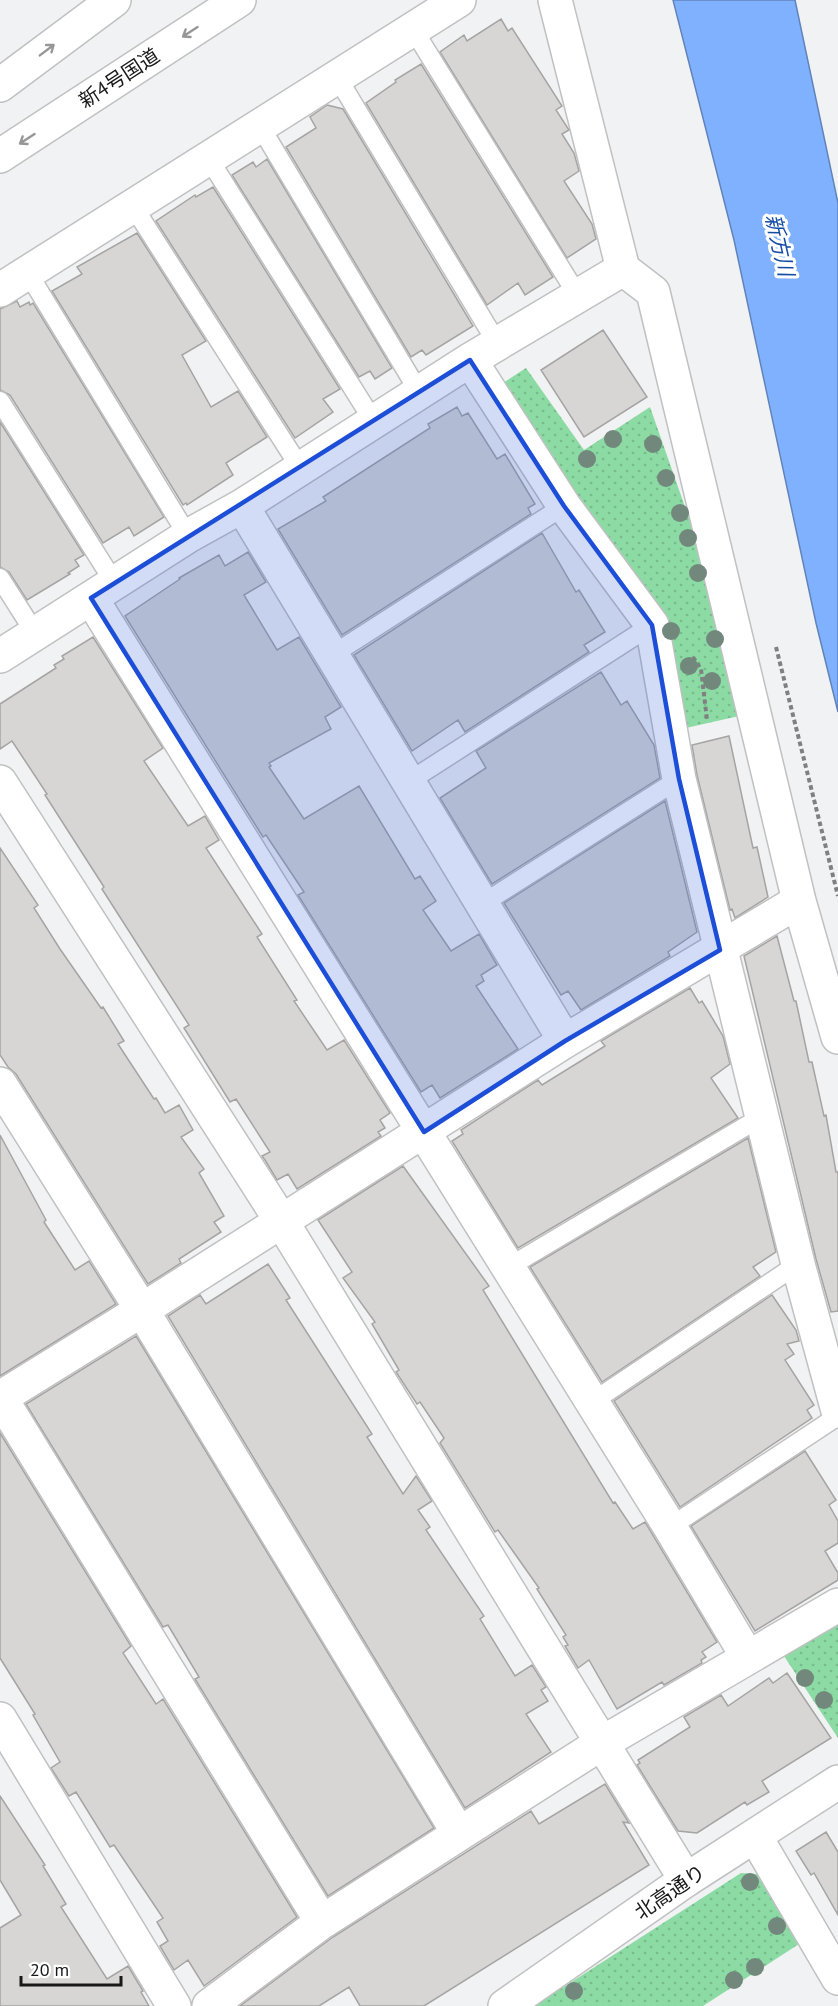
<svg xmlns="http://www.w3.org/2000/svg" width="838" height="2006" viewBox="0 0 838 2006" font-family="'PT Sans','Noto Sans JP',sans-serif">
  <style>
    .park { fill: url(#park-dots) }
    .water { fill: #80b1ff; stroke: #6183ba; stroke-width: 1.5 }
    .building { fill: #d7d6d4; stroke: #a5a4a3; stroke-width: 1.5 }
    .lines { fill: none; stroke-linecap: round; stroke-linejoin: round }
    .lane-casing { stroke: #c0c1c2; stroke-width: 21 }
    .street-casing { stroke: #c0c1c2; stroke-width: 36 }
    .secondary-casing { stroke: #c0c1c2; stroke-width: 36 }
    .highway-casing { stroke: #c0c1c2; stroke-width: 36 }
    .path { stroke: #808081; stroke-width: 4; stroke-dasharray: 4.5 3; stroke-linecap: butt }
    .lane { stroke: #fff; stroke-width: 18 }
    .street { stroke: #fff; stroke-width: 33 }
    .secondary { stroke: #fff; stroke-width: 33 }
    .highway { stroke: #fff; stroke-width: 33 }
    .tree { fill: #72887c }
    .oneway { stroke: #979798 }
    .marked { fill: #1d4ed8; fill-opacity: 0.2; stroke: #1d4ed8; stroke-width: 4.5; stroke-linejoin: round }
    .labels { text-anchor: middle; dominant-baseline: central; stroke-width: 6; stroke-linejoin: round; paint-order: stroke }
    .street-label { font-size: 20px; fill: #181819; stroke: #fff }
    .water-label { font-size: 21px; font-style: italic; fill: #134ca4; stroke: #fff }
  </style>
  <defs>
    <pattern id="park-dots" width="8" height="8" patternUnits="userSpaceOnUse" patternTransform="scale(1.5)"><rect width="8" height="8" fill="#8cdba4"/><path d="M2 2h.1M6 6h.1" fill="none" stroke="#78bb8d" stroke-width="1.8" stroke-linecap="round"/></pattern>
  </defs>
  <rect width="100%" height="100%" fill="#f1f2f3"/>
  <!-- park -->
  <path class="park" d="M526 368 584 450 650 407 691 524 739 716 677 730 656 621 503 383Z
    M838 1618V1738L782 1653Z
    M741 1873 757 1874 799 1944 703 2006H534Z"/>
  <!-- water -->
  <path class="water" d="M673 0H795L838 203V712L816 623 734 240Z"/>
  <!-- building -->
  <path class="building" d="M501 19 508 31 512 28 562 106 556 110 569 130 562 134 574 153 579 171 564 181 592 224 596 239 567 258 440 52 464 35 467 41Z
    M421 64 553 277 525 295 518 283 487 305 366 103 396 82 395 80Z
    M327 105 343 109 473 326 426 355 422 350 411 357 286 147 316 128 310 117Z
    M267 159 392 368 375 379 370 371 359 377 232 175 253 162 256 167Z
    M213 187 340 389 323 399 333 412 295 438 156 221 195 195 196 197Z
    M137 233 206 341 182 355 211 407 238 391 267 437 226 463 233 475 187 505 186 503 183 505 52 291 82 274 77 267Z
    M17 301 20 307 29 302 30 305 33 303 164 517 134 536 129 527 103 543 10 395 0 390V309Z
    M603 330 647 397 584 437 541 370Z
    M457 407 462 416 468 413 497 459 505 454 535 504 528 508 531 514 342 635 278 529 326 501 323 497 430 428 428 424Z
    M0 422 84 555 75 560 79 566 68 573 70 574 27 600 9 572 0 567Z
    M542 533 576 592 579 590 605 632 584 645 589 652 465 732 458 720 412 751 354 655Z
    M248 552 266 582 244 595 277 650 299 637 341 707 325 717 331 729 269 763 271 766 269 767 304 819 359 786 415 879 420 876 436 901 423 910 451 951 479 934 497 965 481 975 484 981 476 986 518 1049 440 1098 432 1085 421 1092 298 895 304 892 266 835 263 837 251 818 125 616 180 579 179 578 219 555 225 566Z
    M93 637 163 748 144 761 188 826 205 816 219 840 206 848 262 934 257 937 297 1000 294 1001 327 1050 344 1040 390 1113 380 1120 385 1128 378 1132 381 1136 297 1189 288 1174 277 1180 265 1160 262 1156 270 1152 236 1099 230 1102 184 1028 189 1025 102 889 104 887 45 795 47 794 12 741 0 749V704L56 668 54 665 64 659 62 656Z
    M601 672 621 705 627 701 654 745 660 778 492 884 440 798 486 768 476 751Z
    M729 736 753 848 757 847 768 897 735 918 732 909 730 910 697 775 692 745Z
    M665 801 697 932 668 952 670 956 581 1010 568 991 561 995 504 903Z
    M0 848 38 905 34 908 60 949 101 1008 103 1007 124 1041 118 1044 154 1099 156 1098 165 1113 179 1105 193 1130 181 1137 204 1169 199 1173 224 1216 214 1222 221 1232 179 1259 181 1263 148 1284 16 1074 8 1067 0 1055Z
    M777 936 794 1001H796L809 1062H812L824 1116 826 1115 836 1172H838V1311L831 1312 816 1259 744 956Z
    M690 988 699 1003 702 1001 723 1036 730 1064 711 1078 738 1118 518 1248 452 1141 463 1134 461 1130 538 1080 542 1085 605 1046 601 1041Z
    M0 1135 46 1220 44 1222 75 1270 89 1261 116 1304 0 1376Z
    M748 1138 776 1252 753 1267 760 1276 602 1382 530 1267Z
    M403 1166 489 1286 483 1290 613 1503 615 1502 633 1529 645 1522 717 1642 702 1652 706 1657 701 1660 702 1663 664 1685 662 1682 617 1709 589 1660 578 1668 565 1646 568 1645 563 1637 566 1635 537 1589 539 1588 498 1530 495 1532 440 1443 444 1438 420 1402 417 1404 396 1372 399 1370 372 1324 375 1322 343 1278 352 1272 318 1220Z
    M268 1264 290 1298 286 1300 372 1434 367 1437 403 1494 416 1476 432 1501 418 1510 430 1527 426 1530 484 1616 480 1619 515 1676 532 1665 546 1687 541 1690 548 1701 526 1714 551 1752 465 1808 168 1316 200 1295 206 1304Z
    M772 1295 796 1330 799 1341 787 1344 794 1354 785 1360 814 1405 807 1410 812 1418 680 1507 614 1401Z
    M136 1336 434 1828 328 1896 195 1679 199 1677 168 1625 163 1627 26 1404Z
    M0 1433 131 1646 123 1653 156 1704 163 1699 297 1917 204 1986 188 1960 174 1970 160 1946 168 1941 157 1922 163 1918 114 1845 110 1847 76 1792 69 1796 51 1768 60 1762 33 1715 35 1714 0 1658Z
    M805 1451 836 1500 829 1505 838 1521V1543L825 1551 838 1573V1580L755 1631 691 1526Z
    M787 1673 831 1738 762 1781 769 1792 747 1805 745 1802 697 1833 678 1831 637 1765 640 1763 638 1760 690 1727 684 1717 721 1695 728 1706 769 1678 773 1683Z
    M605 1784 629 1823 623 1822 649 1865 424 2006H360L349 1987 319 2006H240L333 1937 531 1811 539 1824Z
    M0 1796 45 1865 43 1866 66 1904 61 1907 107 1979 128 1966 143 1991 141 1992 149 2006H0V1928L21 1915 0 1880Z
    M826 1832 838 1852V1915L814 1873 811 1875 796 1851Z"/>
  <g class="lines">
    <!-- lane casing -->
    <g class="lane-casing">
      <path id="lane" d="M413 29 578 296
        M337 77 497 343
        M260 126 419 392
        M209 159 374 422
        M133 206 301 469
        M28 273 188 536
        M0 401 114 582
        M0 578 35 633
        M332 655 564 506
        M408 782 652 625
        M482 904 679 779
        M507 1268 763 1116
        M592 1402 798 1264
        M670 1527 838 1416"/>
    </g>
    <!-- street casing -->
    <g class="street-casing">
      <path id="street" d="M555 0 623 269
        M0 290 459 0
        M470 360 564 506 652 625 679 779 798 1264 838 1411
        M242 506 565 1041
        M91 598 670 1527 747 1656
        M0 656 188 536 242 506 470 360 623 269 653 292 799 901 838 1037
        M0 782 282 1222 686 1880
        M0 1084 142 1310 459 1834
        M0 1397 322 1922
        M0 1398 142 1310 565 1041 799 901
        M0 1719 174 2006
        M755 1836 838 1978
        M209 2006 322 1922 459 1834 602 1743 838 1605"/>
    </g>
    <!-- secondary casing -->
    <g class="secondary-casing">
      <path id="secondary" d="M505 2006 686 1880 838 1782"/>
    </g>
    <!-- highway casing -->
    <g class="highway-casing">
      <path id="highway" d="M0 85 114 0
        M0 156 239 0"/>
    </g>
    <!-- path -->
    <path class="path" d="M776 647 838 896
      M693 657 701 669 707 720"/>
    <!-- lane -->
    <use href="#lane" class="lane"/>
    <!-- street -->
    <use href="#street" class="street"/>
    <!-- secondary -->
    <use href="#secondary" class="secondary"/>
    <!-- highway -->
    <use href="#highway" class="highway"/>
  </g>
  <!-- trees -->
  <g class="tree">
    <circle cx="613" cy="439" r="9"/>
    <circle cx="653" cy="444" r="9"/>
    <circle cx="587" cy="459" r="9"/>
    <circle cx="666" cy="478" r="9"/>
    <circle cx="680" cy="513" r="9"/>
    <circle cx="688" cy="538" r="9"/>
    <circle cx="698" cy="573" r="9"/>
    <circle cx="671" cy="631" r="9"/>
    <circle cx="715" cy="639" r="9"/>
    <circle cx="689" cy="666" r="9"/>
    <circle cx="712" cy="681" r="9"/>
    <circle cx="805" cy="1678" r="9"/>
    <circle cx="824" cy="1700" r="9"/>
    <circle cx="750" cy="1882" r="9"/>
    <circle cx="777" cy="1926" r="9"/>
    <circle cx="755" cy="1967" r="9"/>
    <circle cx="734" cy="1980" r="9"/>
    <circle cx="574" cy="1991" r="9"/>
  </g>
  <!-- one-way arrows -->
  <defs><path id="oneway-shaft" d="M-6 0H5M1.5-3L5.5 0L1.5 3" fill="none" stroke-width="1.6" stroke-linecap="round" stroke-linejoin="round" transform="scale(1.5)"/></defs>
  <g class="oneway">
    <use href="#oneway-shaft" transform="translate(190 32) rotate(147)"/>
    <use href="#oneway-shaft" transform="translate(47 50) rotate(-37)"/>
    <use href="#oneway-shaft" transform="translate(27 139) rotate(147)"/>
  </g>
  <!-- marked area -->
  <path class="marked" d="M470 360 564 506 652 625 679 779 720 950 565 1041 424 1132 91 598Z"/>
  <g class="labels">
    <!-- street labels -->
    <g class="street-label">
      <text transform="translate(119 78) rotate(-33)">新4号国道</text>
      <text transform="translate(670 1892) rotate(-34)">北高通り</text>
    </g>
    <!-- water labels -->
    <g class="water-label">
      <text transform="translate(780 245) rotate(77)">新方川</text>
    </g>
  </g>
  <!-- scale -->
  <path d="M21 1976v9h100v-9" fill="none" stroke="#181819" stroke-width="3"/>
  <text x="30" y="1976" font-size="18" fill="#181819" stroke="#ffffff" stroke-width="4.5" paint-order="stroke">20 m</text>
</svg>
